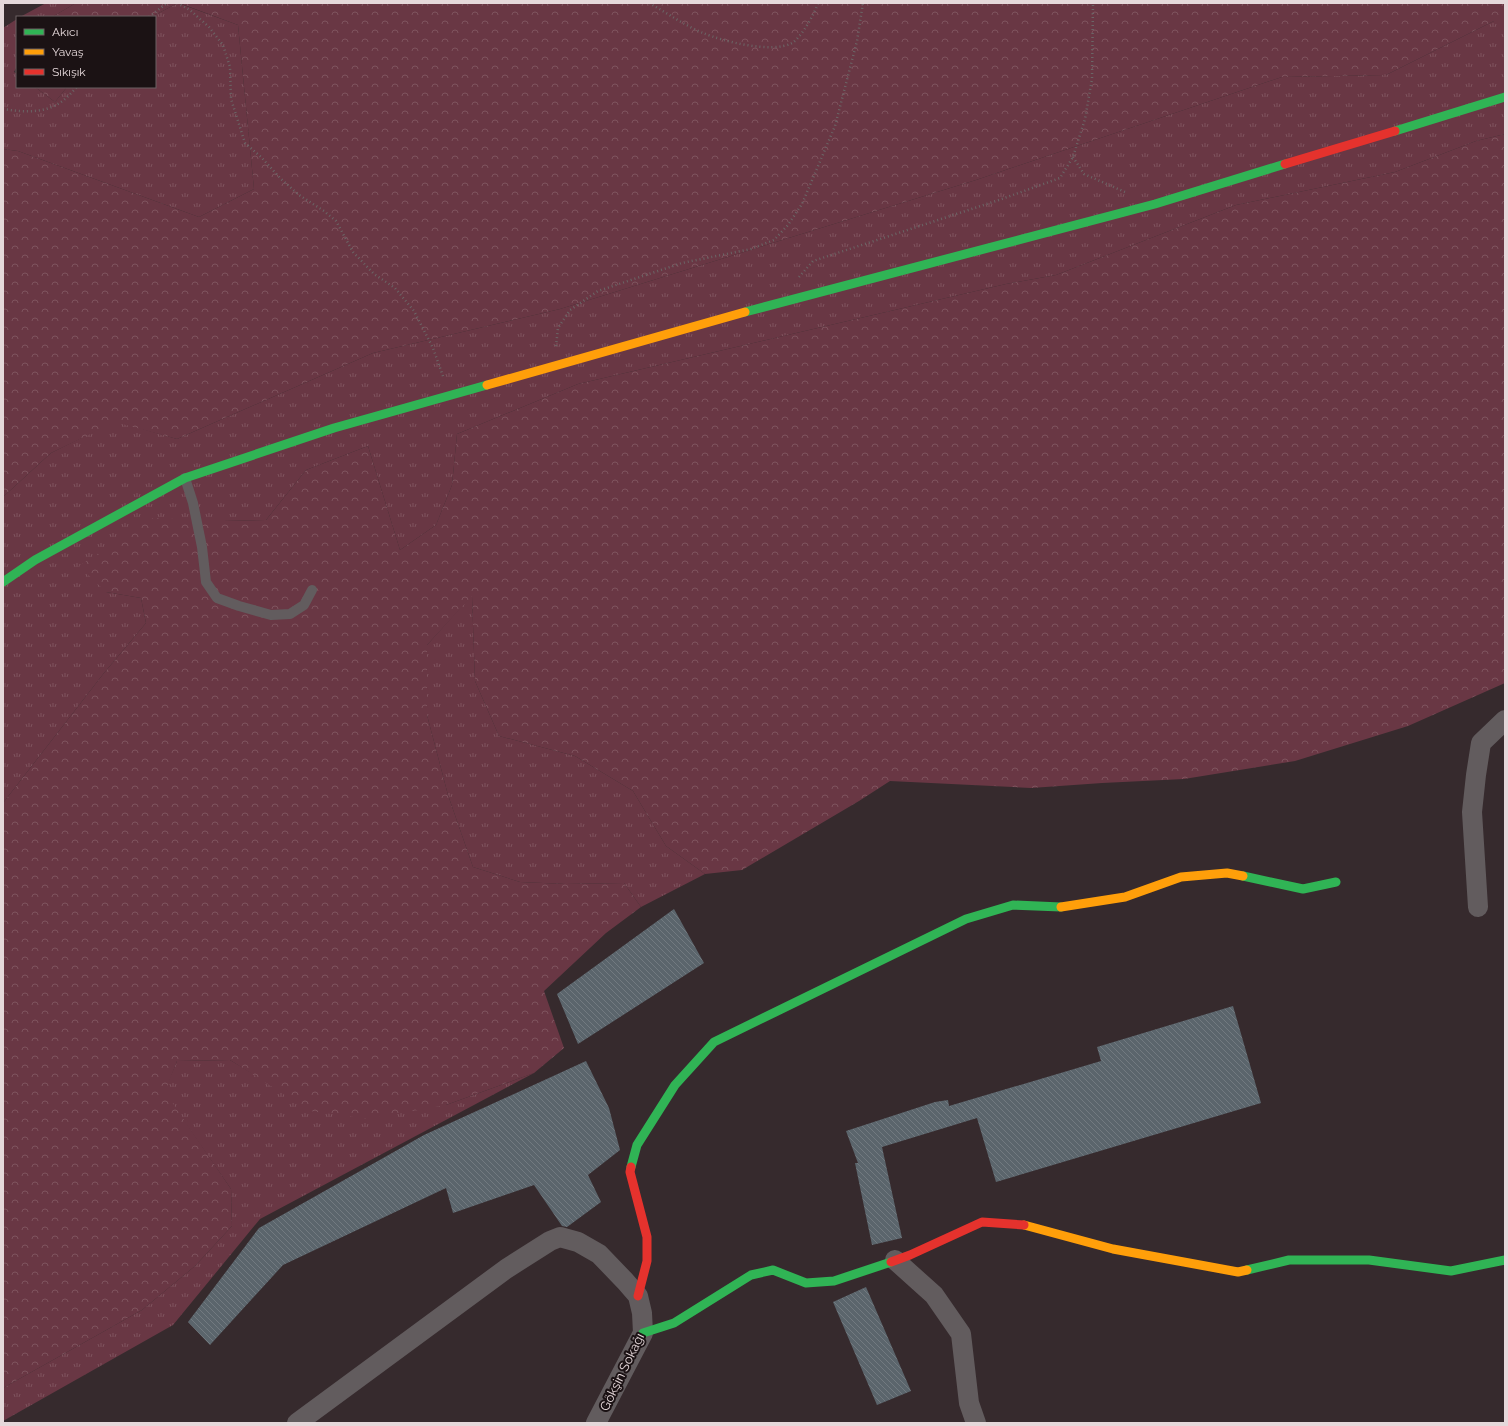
<svg xmlns="http://www.w3.org/2000/svg" width="1508" height="1426" viewBox="0 0 1508 1426" font-family="Raleway,sans-serif">
  <style>
    .grass { fill: url(#grass-tufts) }
    .forest { fill: url(#forest-crowns) }
    .building { fill: url(#building-back-hatch) }
    .lines { fill: none; stroke-linecap: round; stroke-linejoin: round }
    .path { stroke: #6b6566; stroke-width: 2.5; stroke-dasharray: 1 3; stroke-linecap: butt }
    .lane { stroke: #625c5e; stroke-width: 10 }
    .street { stroke: #625c5e; stroke-width: 20 }
    .fast { stroke: #30b455; stroke-width: 9 }
    .slow { stroke: #ff9f0a; stroke-width: 9 }
    .jam { stroke: #e5322d; stroke-width: 9 }
    .labels { text-anchor: middle; dominant-baseline: central; stroke-width: 4; stroke-linejoin: round; paint-order: stroke }
    .street-label { font-size: 13px; fill: #e5d8da; stroke: #1b1214 }
  </style>
  <defs>
    <pattern id="grass-tufts" width="24" height="20" patternUnits="userSpaceOnUse"><rect width="24" height="20" fill="#693744"/><path d="M3 7l-1-3M5 7V3M7 7l1-3M15 17l-1-3M17 17v-4M19 17l1-3" fill="none" stroke="#7e535e"/></pattern>
    <pattern id="forest-crowns" width="20" height="18" patternUnits="userSpaceOnUse"><rect width="20" height="18" fill="#693744"/><path d="M2 6a3 3 0 1 1 6 0M12 15a3 3 0 1 1 6 0" fill="none" stroke="#7e535e"/></pattern>
    <pattern id="building-back-hatch" width="6" height="6" patternUnits="userSpaceOnUse"><rect width="6" height="6" fill="#5b656c"/><path d="M-1 5l2 2M0 0l6 6M5-1l2 2" fill="none" stroke="#727a80"/></pattern>
  </defs>
  <rect width="100%" height="100%" fill="#362a2d"/>
  <!-- grass -->
  <path class="grass" d="M46 3H76L52 17H20Z
    M178 3 238 25 254 189 199 217 18 151 3 149V28L17 19V66L14 72 17 74V87H35L55 102 67 87H155V17H151Z
    M1494 21H1505V134L1476 141 1395 172 1236 205 1056 275 1006 284 578 384 457 434 452 485 436 525 400 550 368 446 306 470 266 520 223 521 106 592 141 598 146 623 104 673 3 803V497L51 453 115 421 177 439 373 353 560 309 976 180 1282 77 1386 75Z
    M472 595 475 681 499 736 575 756 633 791 666 846 705 874 641 907 624 883 566 884 520 882 473 867 448 795 427 715V645Z
    M230 1060 263 1080 446 1105 534 1073 260 1219 173 1325 3 1421V1388L142 1310 195 1266 232 1226 231 1189 164 1092 177 1061Z"/>
  <!-- forest -->
  <path class="forest" d="M76 3H178L151 17H52Z
    M179 3H1505V21H1494L1386 75 1282 77 976 180 560 309 373 353 177 439 115 422 51 453 3 497V149L18 151 199 217 254 189 238 25Z
    M35 87H67L55 102Z
    M1505 134V683L1408 726 1295 761 1184 779 1102 783 1031 788 890 781 859 801 742 870 705 874 666 846 633 791 575 756 499 736 475 681 472 596 427 645V715L448 795 473 867 520 882 566 884 624 883 641 907 606 933 544 991 564 1048 534 1073 446 1105 368 1119 310 1111 230 1060 177 1061 165 1092 231 1189 232 1226 195 1266 142 1310 3 1388V803L104 673 146 623 141 598 106 592 79 566 153 518 223 521 266 520 306 470 368 446 400 550 436 525 452 485 457 434 578 384 1006 284 1056 275 1236 205 1395 172 1476 141Z"/>
  <!-- building -->
  <path class="building" d="M674 909 704 963 578 1044 557 994Z
    M1233 1006 1261 1103 996 1182 977 1118 882 1147 902 1238 872 1245 855 1163H858L846 1131 935 1102 948 1100 949 1106 1101 1061 1097 1047Z
    M586 1061 609 1108 620 1150 588 1175 601 1202 567 1227 562 1226 534 1185 453 1213 446 1188 283 1265 210 1345 188 1322 259 1228 424 1135Z
    M866 1287 911 1391 877 1405 833 1302Z"/>
  <g class="lines">
    <!-- path -->
    <path class="path" d="M177 3 190 10 209 27 223 45 230 67 231 99 245 143 261 157 281 179 299 195 324 211 336 221 353 252 374 274 395 288 414 311 433 348 444 379
      M649 3C667 13 684 25 703 33 722 41 772 54 792 43 801 38 815 13 818 3
      M149 17 167 3
      M3 109C22 112 44 114 61 102 67 98 72 92 77 87
      M1073 157 1084 174 1125 192
      M799 277 813 261 999 200 1060 178 1073 157 1085 119 1092 79 1093 3
      M556 346 558 328 570 310 598 291 682 263 751 249 774 240 788 225 802 204 835 126 857 41 863 3"/>
    <!-- lane -->
    <path class="lane" d="M185 478 193 503 202 547 206 582 217 598 239 606 271 615 290 614 304 605 312 590"/>
    <!-- street -->
    <path class="street" d="M1478 907 1472 812 1476 775 1481 743 1505 720
      M895 1260 934 1295 961 1334 969 1403 976 1423
      M297 1423 506 1269 550 1241 560 1237 578 1242 599 1254 625 1281 638 1296 642 1313 643 1333 596 1423"/>
    <!-- fast -->
    <path class="fast" d="M1395 131 1505 97
      M745 312 1155 204 1285 164
      M3 582 35 560 185 478 334 428 487 385
      M1243 876 1303 889 1336 882
      M631 1167 637 1145 675 1085 714 1042 966 919 1013 905 1061 907
      M1247 1270 1289 1260H1369L1451 1271 1505 1260
      M643 1333 674 1323 751 1275 773 1270 806 1283 834 1281 891 1262"/>
    <!-- slow -->
    <path class="slow" d="M487 385 745 312
      M1061 907 1125 897 1181 877 1227 873 1243 876
      M1024 1225 1113 1249 1238 1272 1247 1270"/>
    <!-- jam -->
    <path class="jam" d="M1285 164 1395 131
      M631 1167 630 1172 647 1237V1261L638 1296
      M891 1262 910 1255 982 1222 1024 1225"/>
  </g>
  <g class="labels">
    <!-- street labels -->
    <g class="street-label">
      <text transform="translate(622 1372) rotate(-64)">Gökşin Sokağı</text>
    </g>
  </g>
  <!-- border -->
  <rect width="1508" height="1426" fill="none" stroke="#e5d8da" stroke-width="8"/>
  <!-- legend -->
  <rect x="16" y="16" width="140" height="72" fill="#1b1214" stroke="#6c6163"/>
  <rect x="24" y="29" width="20" height="6" fill="#30b455" stroke="#6c6163"/>
  <text x="52" y="36" font-size="12" fill="#e5d8da">Akıcı</text>
  <rect x="24" y="49" width="20" height="6" fill="#ff9f0a" stroke="#6c6163"/>
  <text x="52" y="56" font-size="12" fill="#e5d8da">Yavaş</text>
  <rect x="24" y="69" width="20" height="6" fill="#e5322d" stroke="#6c6163"/>
  <text x="52" y="76" font-size="12" fill="#e5d8da">Sıkışık</text>
</svg>
